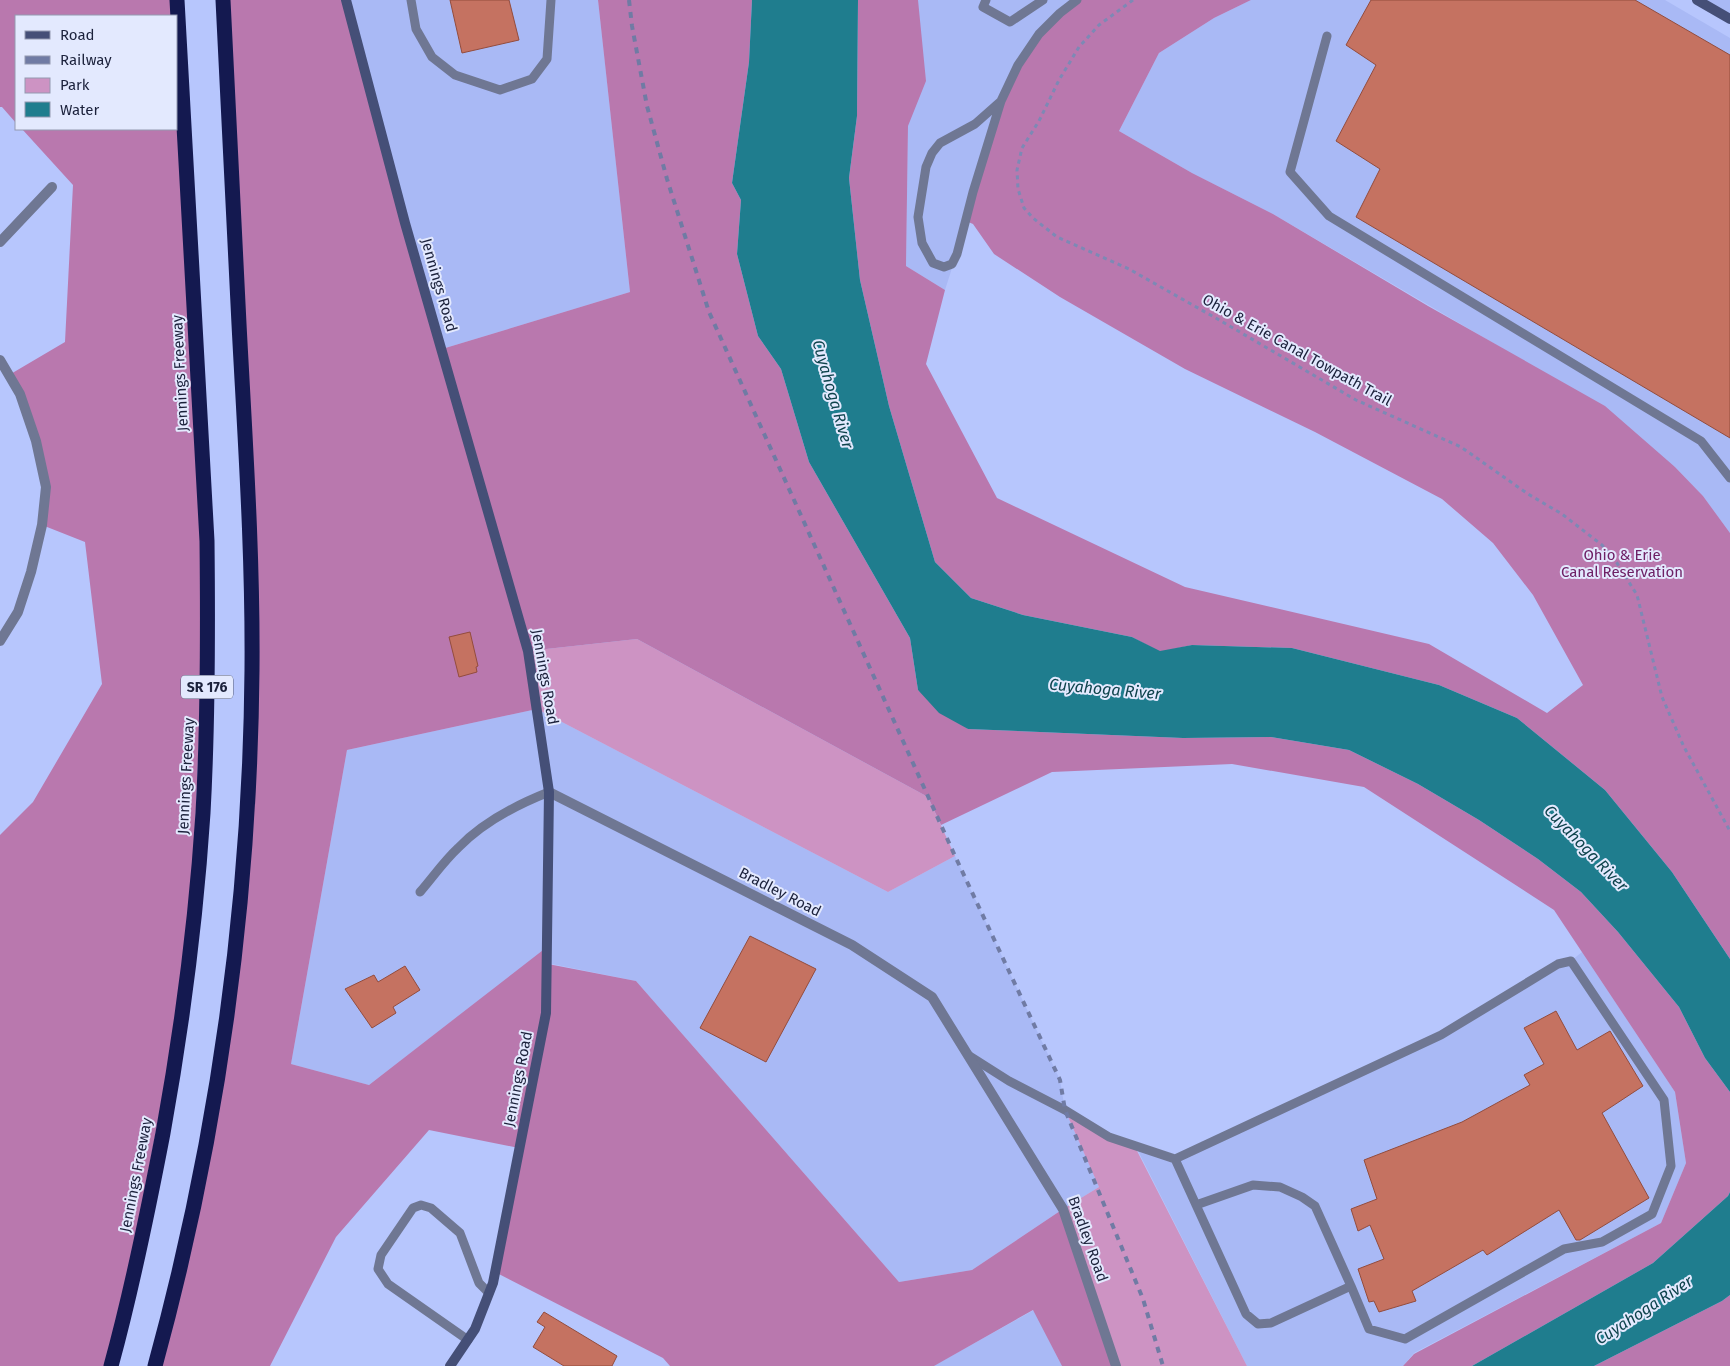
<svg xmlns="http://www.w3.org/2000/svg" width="1730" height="1366" viewBox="0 0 1730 1366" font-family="'Fira Sans',sans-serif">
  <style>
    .built { fill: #a9b9f5 }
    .green { fill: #cd93c3 }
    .forest { fill: #b978ae }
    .water { fill: #1f7d8e }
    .building { fill: #c57261; stroke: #934c3d }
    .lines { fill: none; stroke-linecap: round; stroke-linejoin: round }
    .path { stroke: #7d89b5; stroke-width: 3; stroke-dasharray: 4 4; stroke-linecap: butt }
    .lane { stroke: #6f7793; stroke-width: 9 }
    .street { stroke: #6f7793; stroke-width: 10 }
    .secondary { stroke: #454f77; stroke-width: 10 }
    .highway { stroke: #141950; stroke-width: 15 }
    .rail { stroke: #707ba4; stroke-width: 4; stroke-dasharray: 6 6; stroke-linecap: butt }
    .labels { text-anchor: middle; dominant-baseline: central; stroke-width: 4; stroke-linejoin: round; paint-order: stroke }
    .shield { fill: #e3e9fe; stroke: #575d76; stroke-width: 1 }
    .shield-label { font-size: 14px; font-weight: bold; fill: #1b213b }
    .street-label { font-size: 15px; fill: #1b213b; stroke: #e3e9fe }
    .park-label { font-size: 15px; fill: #6e2065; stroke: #e3e9fe }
    .water-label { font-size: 16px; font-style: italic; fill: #0e434c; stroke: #e3e9fe }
  </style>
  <rect width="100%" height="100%" fill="#b7c6fd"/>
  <!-- built -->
  <path class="built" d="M346 0H598L630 292 442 349Z
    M918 0H1077L1060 13 961 240 945 290 906 266 908 127Z
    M1251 0H1665L1730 38V533L1703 496 1675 467 1500 347 1273 214 1192 173 1119 131 1159 53 1214 18Z
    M1697 0H1730V19Z
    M537 709 888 892 955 856 1060 1080 1065 1110 1099 1187 1063 1209 972 1270 899 1282 636 981 547 963V948L369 1085 291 1064 347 750Z
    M1582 952 1675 1092 1686 1163 1661 1223 1414 1353 1403 1366H1247L1135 1145 1175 1159 1431 1039 1571 961Z
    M1034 1310 1062 1366H934L935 1365Z"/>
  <!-- green -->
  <path class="green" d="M637 639 928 797 955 856 888 892 537 709 528 651Z
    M1065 1110 1134 1145 1247 1366H1116L1063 1209 1099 1187Z"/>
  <!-- forest -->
  <path class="forest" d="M0 0H177L207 541 190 954 111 1366H0V835L33 802 102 684 85 542 42 525 46 487 36 441 9 375 65 342 73 185 22 129H176V16H16V123L2 107H0Z
    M223 0H346L442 349 630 292 598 0H752L749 62 732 183 741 200 737 254 758 336 781 369 809 462 910 638 918 690 968 729 1183 738 1271 737 1349 750 1418 784 1479 820 1538 859 1581 892 1618 932 1679 1007 1705 1058 1730 1092V1192L1728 1196 1653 1263 1472 1366H1403L1414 1354 1661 1223 1686 1163 1675 1092 1554 910 1364 787 1232 764 1052 772 941 825 928 797 637 639 528 651 537 709 347 750 291 1064 369 1085 547 947 548 964 636 981 899 1282 972 1270 1063 1209 1116 1366H1062L1033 1310 934 1366H670L663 1358 495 1272 519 1148 429 1130 336 1237 270 1366H155L229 997 252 669Z
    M858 0H918L926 81 908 126 906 266 945 290 926 364 997 498 1185 587 1429 644 1547 713 1583 685 1533 595 1493 543 1442 499 1315 432 1185 369 1060 297 994 254 973 224 966 221 1001 101 1039 34 1077 0H1251L1214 18 1159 53 1119 131 1192 173 1273 214 1428 306 1605 406 1675 467 1703 496 1730 533V959L1672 872 1605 790 1517 718 1439 685 1292 648 1192 645 1160 652 1132 637 1023 615 971 598 935 562 889 406 860 280 849 178 857 116Z
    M1730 1295V1366H1594L1722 1301Z"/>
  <!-- water -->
  <path class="water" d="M752 0H858L857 116 849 178 860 280 889 406 935 562 971 598 1023 615 1132 637 1160 651 1192 645 1292 648 1439 685 1517 718 1605 790 1672 872 1730 959V1092L1705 1058 1679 1007 1618 932 1581 892 1538 859 1479 820 1418 784 1349 750 1271 737 1183 738 968 729 939 713 918 690 910 638 809 462 781 369 758 336 737 254 741 200 732 183 749 62Z
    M1730 1192V1295L1722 1301 1594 1366H1472L1653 1263 1728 1196Z"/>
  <!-- building -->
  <path class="building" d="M450 0H509L519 40 462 53Z
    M1371 0H1635L1730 55V438L1356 217 1380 169 1336 141 1376 65 1346 45Z
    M470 632 478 666 476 667 477 672 459 677 449 637Z
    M750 936 816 969 766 1062 700 1028Z
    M405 966 420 990 393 1007 396 1013 372 1028 345 989 374 975 378 982Z
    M1556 1011 1577 1050 1610 1031 1643 1086 1602 1113 1649 1198 1580 1240H1576L1559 1210 1487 1255 1483 1250 1412 1291 1416 1301 1379 1312 1374 1301 1369 1302 1358 1269 1384 1259 1370 1225 1358 1231 1351 1209 1377 1199 1364 1160 1462 1122 1530 1085 1524 1075 1544 1064 1524 1028Z
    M544 1312 617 1356 612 1366H564L533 1347 545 1327 537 1322Z"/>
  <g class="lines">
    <!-- path -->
    <path class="path" d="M1133 0 1099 25 1079 47 1059 80 1039 121 1022 148 1017 170 1018 189 1024 208 1033 218 1057 237 1129 269 1221 321 1356 400 1461 447 1528 494 1562 514 1602 545 1617 563 1637 595 1662 697 1684 747 1730 831"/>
    <!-- lane -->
    <path class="lane" d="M411 0 416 29 432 57 455 75 500 90 532 79 547 59 551 0
      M986 0 983 7 1010 22 1043 0
      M1327 36 1290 172 1329 216 1701 441 1730 478
      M1001 101 975 124 940 143 932 153 926 167 918 217 922 243 933 263 944 267 952 264 957 254 973 192 1001 101 1018 65 1039 34 1060 13 1077 0
      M420 892C433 877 444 861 458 848 483 822 516 805 549 792
      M968 1055 1009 1081 1065 1110 1109 1137 1175 1159 1441 1035 1558 964 1571 961 1664 1100 1671 1166 1652 1214 1602 1242 1564 1249 1405 1339 1369 1329 1351 1286 1271 1323 1258 1324 1246 1314 1175 1159
      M1196 1205 1253 1185 1280 1187 1302 1197 1315 1206 1351 1286
      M468 1340 388 1284 378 1269 381 1255 413 1208 421 1205 431 1208 460 1233 479 1283 489 1293"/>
    <!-- street -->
    <path class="street" d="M0 242 52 187
      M0 360 20 394 36 441 46 487 42 525 31 572 18 612 0 641
      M549 792 852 945 932 997 1063 1209 1116 1366"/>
    <!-- secondary -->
    <path class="secondary" d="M346 0 405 223 528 651 549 792 546 1013 493 1283 475 1329 450 1366
      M1697 0 1730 19"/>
    <!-- highway -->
    <path class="highway" d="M111 1366C132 1290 148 1211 163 1133 182 1028 196 921 203 813 208 723 208 632 207 541L177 0
      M155 1366C217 1140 250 904 252 670 253 554 245 439 239 324 233 216 228 108 223 0"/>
    <!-- rail -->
    <path class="rail" d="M629 0 632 26 647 106 667 179 709 312 955 856 1060 1080 1065 1110 1143 1299 1163 1366"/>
  </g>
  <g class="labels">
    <!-- shield labels -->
    <rect class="shield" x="181" y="675.5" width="52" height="23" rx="4"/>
    <g class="shield-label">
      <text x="207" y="687">SR 176</text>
    </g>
    <!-- street labels -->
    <g class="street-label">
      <text transform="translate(439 285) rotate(74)">Jennings Road</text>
      <text transform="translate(1297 350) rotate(29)">Ohio &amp; Erie Canal Towpath Trail</text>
      <text transform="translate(180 373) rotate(-93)">Jennings Freeway</text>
      <text transform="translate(545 677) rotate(80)">Jennings Road</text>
      <text transform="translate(186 776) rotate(-87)">Jennings Freeway</text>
      <text transform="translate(780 892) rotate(27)">Bradley Road</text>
      <text transform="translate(518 1079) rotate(-79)">Jennings Road</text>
      <text transform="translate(136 1175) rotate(-79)">Jennings Freeway</text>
      <text transform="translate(1088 1239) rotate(70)">Bradley Road</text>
    </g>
    <!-- park labels -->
    <g class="park-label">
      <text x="1622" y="555">Ohio &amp; Erie<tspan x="1622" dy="17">Canal Reservation</tspan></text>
    </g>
    <!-- water labels -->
    <g class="water-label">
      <text transform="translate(833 394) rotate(74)">Cuyahoga River</text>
      <text transform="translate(1105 689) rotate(5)">Cuyahoga River</text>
      <text transform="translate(1586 848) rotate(46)">Cuyahoga River</text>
      <text transform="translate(1644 1310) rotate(-33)">Cuyahoga River</text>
    </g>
  </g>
  <!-- legend -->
  <rect x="15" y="15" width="162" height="115" fill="#e3e9fe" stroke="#9399b0"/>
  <rect x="25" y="31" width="25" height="8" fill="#454f77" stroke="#9399b0"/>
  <text x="60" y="40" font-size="15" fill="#1b213b">Road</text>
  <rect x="25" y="56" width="25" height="8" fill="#707ba4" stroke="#9399b0"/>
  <text x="60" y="65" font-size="15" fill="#1b213b">Railway</text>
  <rect x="25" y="78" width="25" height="15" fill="#cd93c3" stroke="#9399b0"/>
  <text x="60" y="90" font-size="15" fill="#1b213b">Park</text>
  <rect x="25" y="102" width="25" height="15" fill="#1f7d8e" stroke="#9399b0"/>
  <text x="60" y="115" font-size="15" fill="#1b213b">Water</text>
</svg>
